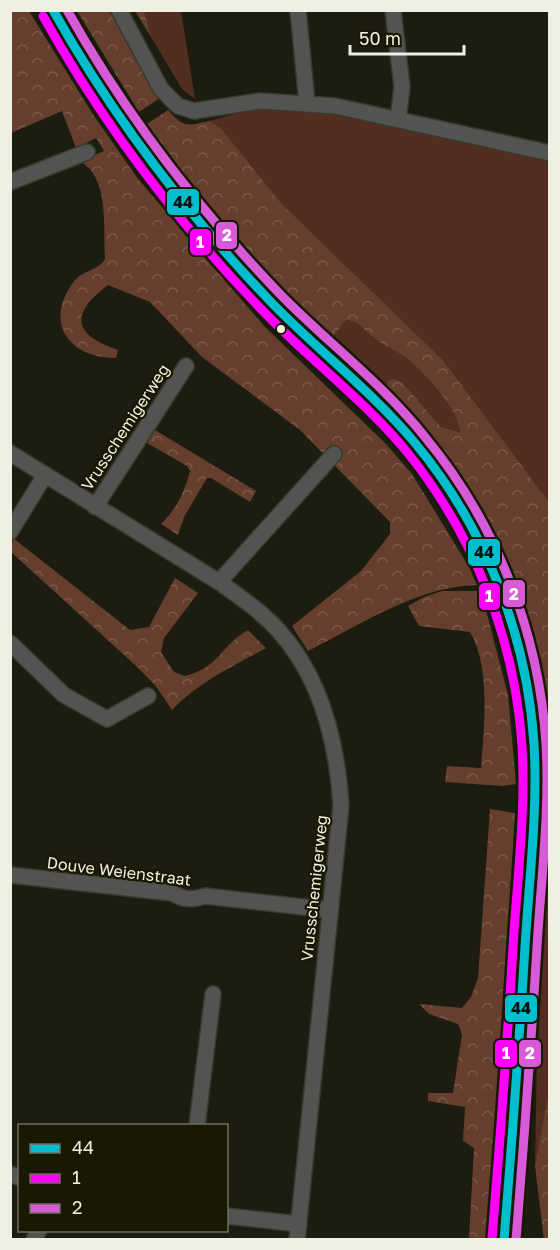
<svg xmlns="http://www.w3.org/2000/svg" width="560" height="1250" viewBox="0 0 560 1250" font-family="'Golos Text',sans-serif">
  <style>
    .green { fill: #512e20 }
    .forest { fill: url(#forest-crowns) }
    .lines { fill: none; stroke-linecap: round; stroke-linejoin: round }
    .street-casing { stroke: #39392e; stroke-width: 18 }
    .secondary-casing { stroke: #39392e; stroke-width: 26 }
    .street { stroke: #525451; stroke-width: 15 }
    .secondary { stroke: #535651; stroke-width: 22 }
    .bus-1-casing { stroke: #181803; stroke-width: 14 }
    .bus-2-casing { stroke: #181803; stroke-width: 14 }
    .bus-3-casing { stroke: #181803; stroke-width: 14 }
    .bus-1 { stroke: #00becd; stroke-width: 9 }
    .bus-2 { stroke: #f0f; stroke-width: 9 }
    .bus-3 { stroke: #d95ad9; stroke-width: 9 }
    .bus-dot { fill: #eff0e1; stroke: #181803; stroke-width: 2 }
    .labels { text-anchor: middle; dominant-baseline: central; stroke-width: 4.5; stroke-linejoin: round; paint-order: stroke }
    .street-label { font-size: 16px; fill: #eff0e1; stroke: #181803 }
    .line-badge { stroke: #181803; stroke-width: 2 }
    .badge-label { font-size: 16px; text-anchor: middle; font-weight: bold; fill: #fff }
    .pale-badge-label { font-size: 16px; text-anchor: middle; font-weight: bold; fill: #111 }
  </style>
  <defs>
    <pattern id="forest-crowns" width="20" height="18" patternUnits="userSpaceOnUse" patternTransform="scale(1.5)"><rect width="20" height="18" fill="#653e2d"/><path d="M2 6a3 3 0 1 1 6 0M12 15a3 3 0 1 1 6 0" fill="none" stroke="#7b5a4b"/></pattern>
  </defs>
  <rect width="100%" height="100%" fill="#1c1c10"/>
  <!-- green -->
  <path class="green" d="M144 11H181L195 99 182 89 151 37Z
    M287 108 322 110 549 161V502L443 360 281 203 221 128 209 121 245 111Z
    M346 320C359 322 360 326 369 334 380 344 397 351 409 360 425 374 460 411 461 432L441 427 403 383 395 379 384 387 332 338Z
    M549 854 550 1091 535 1166 537 1055Z"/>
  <!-- forest -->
  <path class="forest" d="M11 11H29L92 113 138 179 264 326 385 443 412 474 469 567 477 585C416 587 362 624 308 651L292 626 361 571 390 534V522L300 430 202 357 150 302 108 285C69 314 73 335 118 350L116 358C67 358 43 321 75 280 83 271 100 269 105 259 103 229 110 178 80 161L104 151 96 138 76 148 62 111 11 133Z
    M77 11H109L160 98 139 112Z
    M135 11H144L151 37Z
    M168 110C184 128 186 126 209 121L221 128 281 203 443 360 549 502V720C538 593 473 477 384 387L389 380 395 379 403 383 441 427 460 432C461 412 424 373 409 360 397 351 380 344 369 334 360 326 359 322 346 320L332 338C264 271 201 201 147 124Z
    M155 430 256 491 250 502 211 478H207L184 517 178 535 161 524C177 508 184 493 190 471L187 466 147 443Z
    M13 538 130 630 149 627 175 578 198 593 164 638 161 652 174 672 185 676C219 668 221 645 248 630L266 648C233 666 197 683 172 710L155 685 134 664 11 552Z
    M442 591H481L508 695 516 784 503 786 445 782 447 766 481 768C484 729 491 667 470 632L419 626 408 606 424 597Z
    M490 809 515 813 488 1239H469L474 1148 463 1141 465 1107 428 1101V1093H453L462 1034 458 1024 429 1014 419 1004 462 1008 471 997 478 978Z
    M549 1091 550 1239 544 1240 535 1166Z"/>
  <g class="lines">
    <!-- street casing -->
    <g class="street-casing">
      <path id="street" d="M119 10 161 89 178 106 194 111 260 101 335 106 550 153
        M298 10 307 103
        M393 10 402 87 398 120
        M10 182 87 152
        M10 453 219 582C240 597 262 612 279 631 322 679 337 743 341 805L297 1240
        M95 507 186 366
        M10 532 45 475
        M219 582 334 454
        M10 643 64 695 107 719 148 696
        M10 875 172 893C184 900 192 900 205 896L330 910
        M197 1126 213 994
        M10 1174 20 1178
        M226 1216 299 1224
        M34 1240 39 1230"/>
    </g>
    <!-- secondary casing -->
    <g class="secondary-casing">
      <path id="secondary" d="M53 10C110 117 187 214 270 301 317 350 371 392 415 443 485 526 527 635 534 744 537 806 529 870 526 933 521 1009 519 1086 512 1163 510 1189 506 1214 504 1240"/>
    </g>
    <!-- street -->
    <use href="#street" class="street"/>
    <!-- secondary -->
    <use href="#secondary" class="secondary"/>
    <!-- bus-1 casing -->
    <g class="bus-1-casing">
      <path id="bus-1" d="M53 10C113 117 186 213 270 301 317 350 372 391 415 443 485 527 527 635 534 744 538 811 529 880 525 947 519 1044 512 1142 504 1240"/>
    </g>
    <!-- bus-2 casing -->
    <g class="bus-2-casing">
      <path id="bus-2" d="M43 16C103 124 177 222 263 311 309 359 364 400 407 452 474 535 515 639 522 746 526 812 517 881 513 947 507 1045 500 1142 492 1239"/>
    </g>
    <!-- bus-3 casing -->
    <g class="bus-3-casing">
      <path id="bus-3" d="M67 10C125 114 198 209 281 295 328 343 383 384 425 437 496 523 539 632 546 744 550 811 541 880 537 947 531 1044 524 1142 516 1240"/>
    </g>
    <!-- bus-1 -->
    <use href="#bus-1" class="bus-1"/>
    <!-- bus-2 -->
    <use href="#bus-2" class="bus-2"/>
    <!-- bus-3 -->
    <use href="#bus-3" class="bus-3"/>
  </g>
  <!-- markers -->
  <circle class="bus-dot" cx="281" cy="329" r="5"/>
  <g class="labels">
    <!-- street labels -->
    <g class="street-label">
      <text transform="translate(125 427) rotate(-57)">Vrusschemigerweg</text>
      <text transform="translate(119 871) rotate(7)">Douve Weienstraat</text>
      <text transform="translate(314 888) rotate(-84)">Vrusschemigerweg</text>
    </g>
  </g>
  <g class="line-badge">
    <rect x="166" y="188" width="34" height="28" rx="6" fill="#00becd"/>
    <rect x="215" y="221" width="23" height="29" rx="6" fill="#d95ad9"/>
    <rect x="189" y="228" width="23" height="28" rx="6" fill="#f0f"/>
    <rect x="467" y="538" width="34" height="29" rx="6" fill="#00becd"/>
    <rect x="502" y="579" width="24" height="29" rx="6" fill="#d95ad9"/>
    <rect x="478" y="582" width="23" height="29" rx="6" fill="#f0f"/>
    <rect x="504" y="994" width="34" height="29" rx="6" fill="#00becd"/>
    <rect x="518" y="1039" width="24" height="29" rx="6" fill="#d95ad9"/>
    <rect x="494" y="1039" width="24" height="29" rx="6" fill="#f0f"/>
  </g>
  <g class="badge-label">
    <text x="227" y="241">2</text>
    <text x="200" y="248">1</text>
    <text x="514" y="600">2</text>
    <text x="489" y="602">1</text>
    <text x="530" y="1059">2</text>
    <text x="506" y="1059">1</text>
  </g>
  <g class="pale-badge-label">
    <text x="183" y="208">44</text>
    <text x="484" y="558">44</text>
    <text x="521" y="1014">44</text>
  </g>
  <!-- border -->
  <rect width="560" height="1250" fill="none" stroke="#eff0e1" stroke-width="24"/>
  <!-- legend -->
  <rect x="18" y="1124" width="210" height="108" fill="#181803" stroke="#6e6e5c" stroke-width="1.5"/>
  <rect x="30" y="1144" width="30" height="9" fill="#00becd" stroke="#6e6e5c" stroke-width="1.5"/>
  <text x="72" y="1154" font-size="18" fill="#eff0e1">44</text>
  <rect x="30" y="1174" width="30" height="9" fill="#ff00ff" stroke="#6e6e5c" stroke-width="1.5"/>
  <text x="72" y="1184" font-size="18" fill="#eff0e1">1</text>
  <rect x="30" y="1204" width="30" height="9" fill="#d95ad9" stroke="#6e6e5c" stroke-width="1.5"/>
  <text x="72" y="1214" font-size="18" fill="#eff0e1">2</text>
  <!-- scale -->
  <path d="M350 45v9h114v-9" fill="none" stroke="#eff0e1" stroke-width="3"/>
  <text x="359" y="45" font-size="18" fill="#eff0e1" stroke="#181803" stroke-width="4.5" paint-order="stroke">50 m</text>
</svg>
